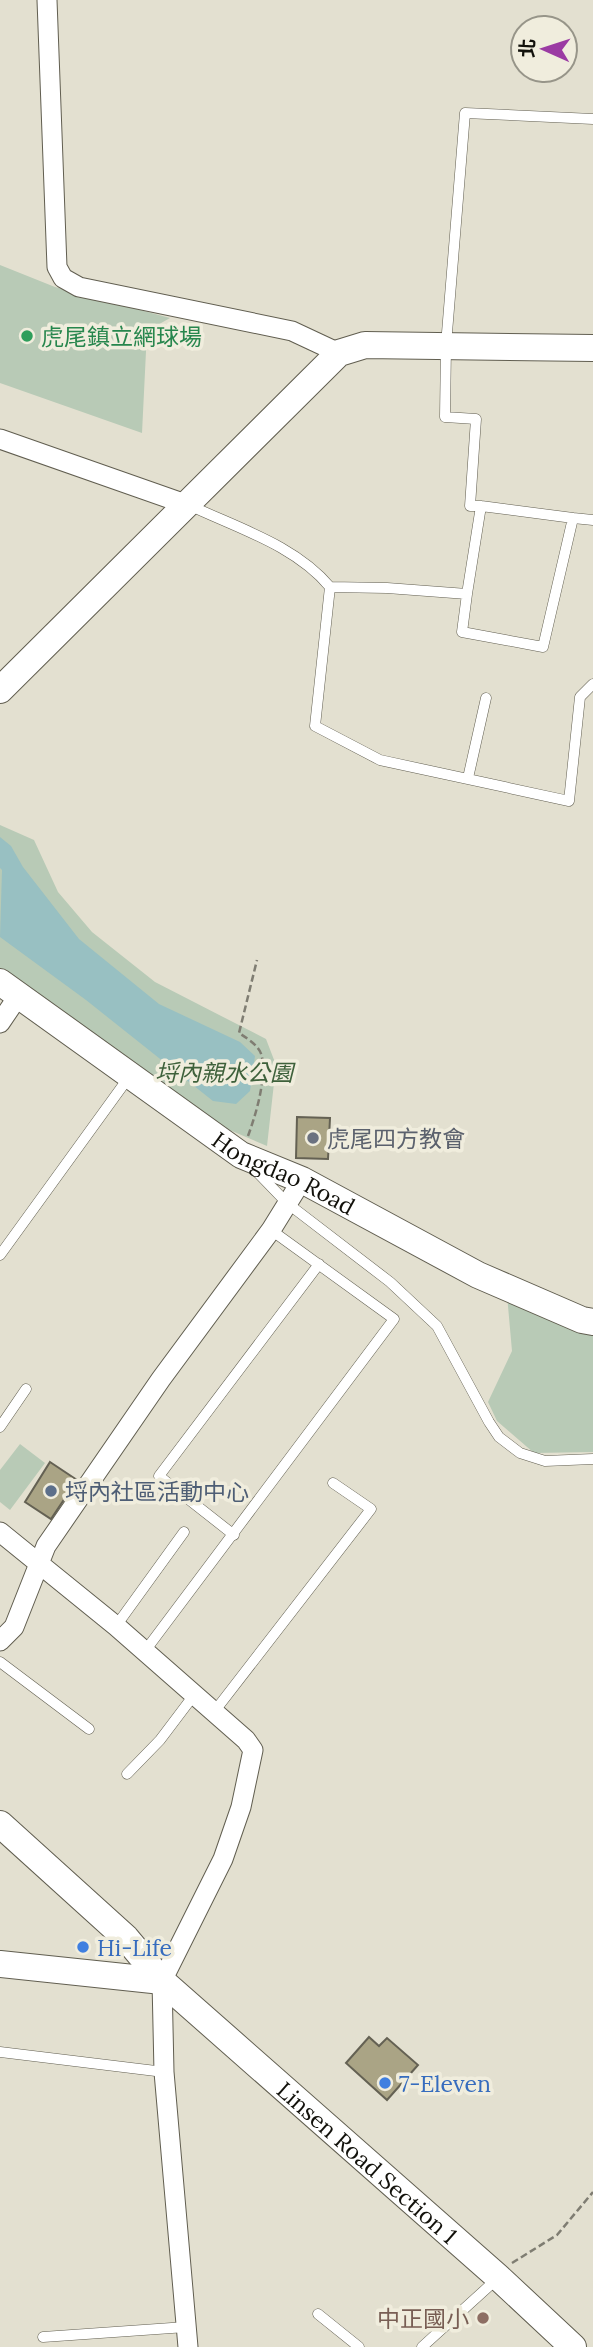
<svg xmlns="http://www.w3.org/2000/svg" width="593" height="2347" viewBox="0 0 593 2347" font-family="Lora,'Noto Sans TC',serif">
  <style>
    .green { fill: #b8cab6 }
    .water { fill: #98c0c2 }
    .building { fill: #aaa485; stroke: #646153; stroke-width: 2 }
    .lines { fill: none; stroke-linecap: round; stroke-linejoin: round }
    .lane-casing { stroke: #615e50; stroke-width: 11 }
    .street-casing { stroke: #615e50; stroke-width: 21 }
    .secondary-casing { stroke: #615e50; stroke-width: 28 }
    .path { stroke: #7f7d72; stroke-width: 2.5; stroke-dasharray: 7 3.5; stroke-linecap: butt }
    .lane { stroke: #fff; stroke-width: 10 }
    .street { stroke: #fff; stroke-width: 19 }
    .secondary { stroke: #fff; stroke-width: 26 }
    .leisure-dot { fill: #2e9e5b; stroke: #f0eddd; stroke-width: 2.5 }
    .worship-dot { fill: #6b7280; stroke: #f0eddd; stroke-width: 2.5 }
    .service-dot { fill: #5c6f8a; stroke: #f0eddd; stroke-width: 2.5 }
    .shop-dot { fill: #3f7fe0; stroke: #f0eddd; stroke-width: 2.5 }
    .education-dot { fill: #8d6e63; stroke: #f0eddd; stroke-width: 2.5 }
    .labels { text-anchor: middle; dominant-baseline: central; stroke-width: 7; stroke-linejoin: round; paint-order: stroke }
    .leisure-label { font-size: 23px; fill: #27864d; stroke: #f0eddd; text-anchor: start }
    .park-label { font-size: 23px; font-style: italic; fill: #3e613b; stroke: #f0eddd }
    .worship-label { font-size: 23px; fill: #5b616d; stroke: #f0eddd; text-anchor: start }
    .street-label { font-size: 23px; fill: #12110b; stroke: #f0eddd }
    .service-label { font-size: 23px; fill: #4e5e75; stroke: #f0eddd; text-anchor: start }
    .shop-label { font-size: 23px; fill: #366cbe; stroke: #f0eddd; text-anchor: start }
    .education-label { font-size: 23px; fill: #785e54; stroke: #f0eddd; text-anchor: end }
  </style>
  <rect width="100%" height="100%" fill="#e3e0d0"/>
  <!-- green -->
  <path class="green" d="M0 265 55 287 170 318 147 331 142 433 0 383Z
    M0 825 34 840 58 892 92 932 155 982 266 1039 276 1065 267 1146 206 1120 0 969Z
    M507 1295 593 1330V1452L534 1453 497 1421 488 1402 512 1351Z
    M20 1444 45 1463 10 1510 0 1502V1470Z"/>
  <!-- water -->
  <path class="water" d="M0 837 11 846 23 867 79 939 159 1004 240 1042 255 1056 250 1091 236 1104 213 1101 86 1000 0 937 2 870 0 868Z"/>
  <!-- building -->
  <path class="building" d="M297 1117 330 1118 328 1159 296 1158Z
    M50 1462 77 1480 51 1519 25 1502Z
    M369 2037 379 2046 387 2038 418 2065 387 2100 346 2063Z"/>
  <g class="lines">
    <!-- lane casing -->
    <g class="lane-casing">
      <path id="lane" d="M189 505C237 528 295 545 330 587L315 726 380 760 569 801 580 697 593 684
        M481 506 573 518
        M330 587 387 588 467 594 481 506H470L476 419 445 417 446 345 465 113 593 119
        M467 594 462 632 543 647 573 518 593 520
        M468 778 486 698
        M256 1171 287 1203 390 1282 437 1326 489 1422 499 1437 520 1453 545 1461 593 1459
        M0 1255 129 1077
        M0 1427 26 1389
        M234 1535 159 1476 319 1264
        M116 1626 184 1532
        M145 1651 394 1319 271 1230
        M0 1662 89 1729
        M214 1712 371 1509 333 1483
        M127 1774 160 1740 194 1695
        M0 2052 164 2072
        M318 2314 359 2347
        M43 2337 186 2327
        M422 2347 498 2278"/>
    </g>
    <!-- street casing -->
    <g class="street-casing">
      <path id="street" d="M47 0 57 267 63 278 79 287 292 331 339 353
        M0 439 188 505
        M0 1023 19 995
        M0 1532 116 1626 246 1740 253 1750 241 1807 223 1859 162 1981 164 2072 188 2347
        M0 1641 14 1627 46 1546 161 1379 271 1230 302 1180"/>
    </g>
    <!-- secondary casing -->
    <g class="secondary-casing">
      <g id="secondary">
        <path d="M0 690 339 353 365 345 593 348"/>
        <path id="s1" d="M0 982 241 1155 302 1180 478 1275 582 1320 593 1322"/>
        <path id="s2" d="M0 1824 126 1938 162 1981 498 2277 573 2347"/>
        <path d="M0 1964 162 1981"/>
      </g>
    </g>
    <!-- path -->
    <path class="path" d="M248 1136C256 1114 266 1081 262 1057 260 1046 248 1039 239 1033L257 960
      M512 2263 557 2235 593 2192"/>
    <!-- lane -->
    <use href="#lane" class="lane"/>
    <!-- street -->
    <use href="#street" class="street"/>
    <!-- secondary -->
    <use href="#secondary" class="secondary"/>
  </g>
  <!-- markers -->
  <circle class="leisure-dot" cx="27" cy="336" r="7"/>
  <circle class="worship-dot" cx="313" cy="1138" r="7"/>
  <circle class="service-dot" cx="51" cy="1491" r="7"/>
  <g class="shop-dot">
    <circle cx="83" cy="1947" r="7"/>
    <circle cx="385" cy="2083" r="7"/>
  </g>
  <circle class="education-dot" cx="483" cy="2318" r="7"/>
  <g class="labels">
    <!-- leisure labels -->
    <g class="leisure-label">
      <text x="41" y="336">虎尾鎮立網球場</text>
    </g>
    <!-- park labels -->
    <g class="park-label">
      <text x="224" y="1072">埒內親水公園</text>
    </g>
    <!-- worship labels -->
    <g class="worship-label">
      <text x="327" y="1138">虎尾四方教會</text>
    </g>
    <!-- street labels -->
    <g class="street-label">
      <text stroke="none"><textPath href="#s1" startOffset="343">Hongdao Road</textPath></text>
      <text stroke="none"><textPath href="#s2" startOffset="500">Linsen Road Section 1</textPath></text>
    </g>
    <!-- service labels -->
    <g class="service-label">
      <text x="65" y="1491">埒內社區活動中心</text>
    </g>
    <!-- shop labels -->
    <g class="shop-label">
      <text x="97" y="1947">Hi-Life</text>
      <text x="399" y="2083">7-Eleven</text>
    </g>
    <!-- education labels -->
    <g class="education-label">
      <text x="469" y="2318">中正國小</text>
    </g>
  </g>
  <!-- north arrow -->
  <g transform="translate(544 49) rotate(273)"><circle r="33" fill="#f0eddd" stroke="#979589" stroke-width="2"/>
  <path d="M0-5L12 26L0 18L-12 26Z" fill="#9b3ba3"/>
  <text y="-10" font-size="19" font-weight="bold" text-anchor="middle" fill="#12110b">北</text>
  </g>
</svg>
